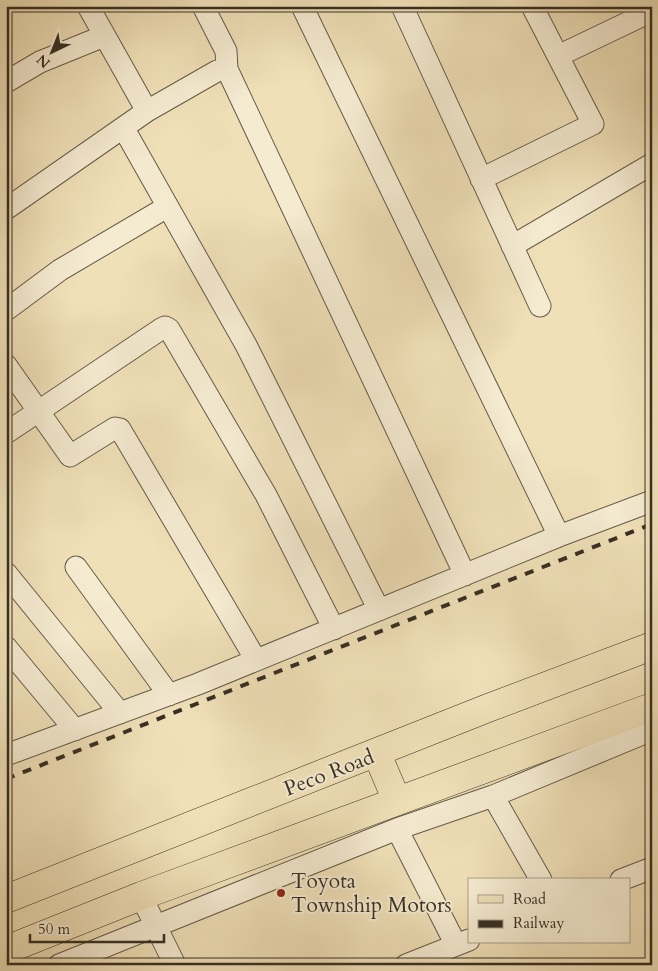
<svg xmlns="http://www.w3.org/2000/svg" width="658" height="971" viewBox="0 0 658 971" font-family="Cardo,serif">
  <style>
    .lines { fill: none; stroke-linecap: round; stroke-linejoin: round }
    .street-casing { stroke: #655b48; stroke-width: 23 }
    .primary-casing { stroke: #372f23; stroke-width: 29 }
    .street { stroke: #f5ebd1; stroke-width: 21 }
    .primary { stroke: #f0e0b8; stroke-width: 28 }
    .rail { stroke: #372f23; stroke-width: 4; stroke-dasharray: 9 9; stroke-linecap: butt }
    .poi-dot { fill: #8f2418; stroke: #f5ebd1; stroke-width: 2 }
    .labels { text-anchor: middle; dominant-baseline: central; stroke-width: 4; stroke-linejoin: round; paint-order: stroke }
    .street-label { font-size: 21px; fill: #372f23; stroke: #f5ebd1 }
    .poi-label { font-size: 21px; fill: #372f23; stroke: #f5ebd1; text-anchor: start }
  </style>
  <rect width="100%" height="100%" fill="#f0e0b8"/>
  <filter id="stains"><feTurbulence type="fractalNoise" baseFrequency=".004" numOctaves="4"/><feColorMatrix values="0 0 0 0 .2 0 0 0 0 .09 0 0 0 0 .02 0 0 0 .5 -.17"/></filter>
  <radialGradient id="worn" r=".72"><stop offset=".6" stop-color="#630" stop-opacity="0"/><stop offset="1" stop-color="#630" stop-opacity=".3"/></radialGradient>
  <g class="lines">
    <!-- street casing -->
    <g class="street-casing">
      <path id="street" d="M203 6 226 51 227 69 465 575
        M302 6 559 536
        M402 6 540 306
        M558 56 652 11
        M6 82 40 62 99 38 102 32
        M147 111 217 71
        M124 129 246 345 379 610
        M481 179 593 124 532 6
        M6 209 147 111 88 6
        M512 246 652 164
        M6 310 60 270 167 207
        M6 365 70 456 115 428 120 429 256 660
        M6 433 161 329 165 327 169 329 266 495 334 629
        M76 567 169 695
        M6 573 120 713
        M6 647 75 730
        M6 755 198 684 559 536 652 501
        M493 796 541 880
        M397 829 456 945
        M621 880 652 868
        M141 896 175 965
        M59 965 397 829 493 796 652 730
        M406 965 469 940"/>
    </g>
    <!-- primary casing -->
    <g class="primary-casing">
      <path id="primary" d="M377 754 397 801
        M6 899 488 708 652 646
        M6 950 141 896 652 707"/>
    </g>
    <!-- street -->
    <use href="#street" class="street"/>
    <!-- primary -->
    <use href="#primary" class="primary"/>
    <!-- rail -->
    <path class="rail" d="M6 779 652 524"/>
  </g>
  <!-- markers -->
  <circle class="poi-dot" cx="281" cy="893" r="5"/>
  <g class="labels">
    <!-- street labels -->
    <g class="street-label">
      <text transform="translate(329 773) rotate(-21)">Peco Road</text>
    </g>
    <!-- poi labels -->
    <g class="poi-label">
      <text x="291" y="881">Toyota<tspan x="291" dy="24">Township Motors</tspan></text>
    </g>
  </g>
  <!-- margin -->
  <rect width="658" height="971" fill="none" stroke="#f0e0b8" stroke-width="25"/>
  <rect x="8" y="8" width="643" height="956" fill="none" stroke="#372f23" stroke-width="2.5"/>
  <rect x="12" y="12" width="633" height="946" fill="none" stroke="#372f23"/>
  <!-- legend -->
  <rect x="468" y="878" width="162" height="65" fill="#f5ebd1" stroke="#a9a08b"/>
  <rect x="478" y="895" width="25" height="8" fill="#f0e0b8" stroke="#a9a08b"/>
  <text x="513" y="904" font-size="15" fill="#372f23">Road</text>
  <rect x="478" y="920" width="25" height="8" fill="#372f23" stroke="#a9a08b"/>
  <text x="513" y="928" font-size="15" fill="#372f23">Railway</text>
  <!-- north arrow -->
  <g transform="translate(52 52) rotate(223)" stroke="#f5ebd1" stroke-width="4" paint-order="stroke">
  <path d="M0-4L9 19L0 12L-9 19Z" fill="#372f23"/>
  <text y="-8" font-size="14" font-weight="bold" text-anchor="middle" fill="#372f23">N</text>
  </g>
  <!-- scale -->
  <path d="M30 934v8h134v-8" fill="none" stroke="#372f23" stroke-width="2.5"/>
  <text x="38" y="934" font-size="15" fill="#372f23" stroke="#f5ebd1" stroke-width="4" paint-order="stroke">50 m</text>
  <rect width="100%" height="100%" filter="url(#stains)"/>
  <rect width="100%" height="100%" fill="url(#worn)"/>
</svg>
